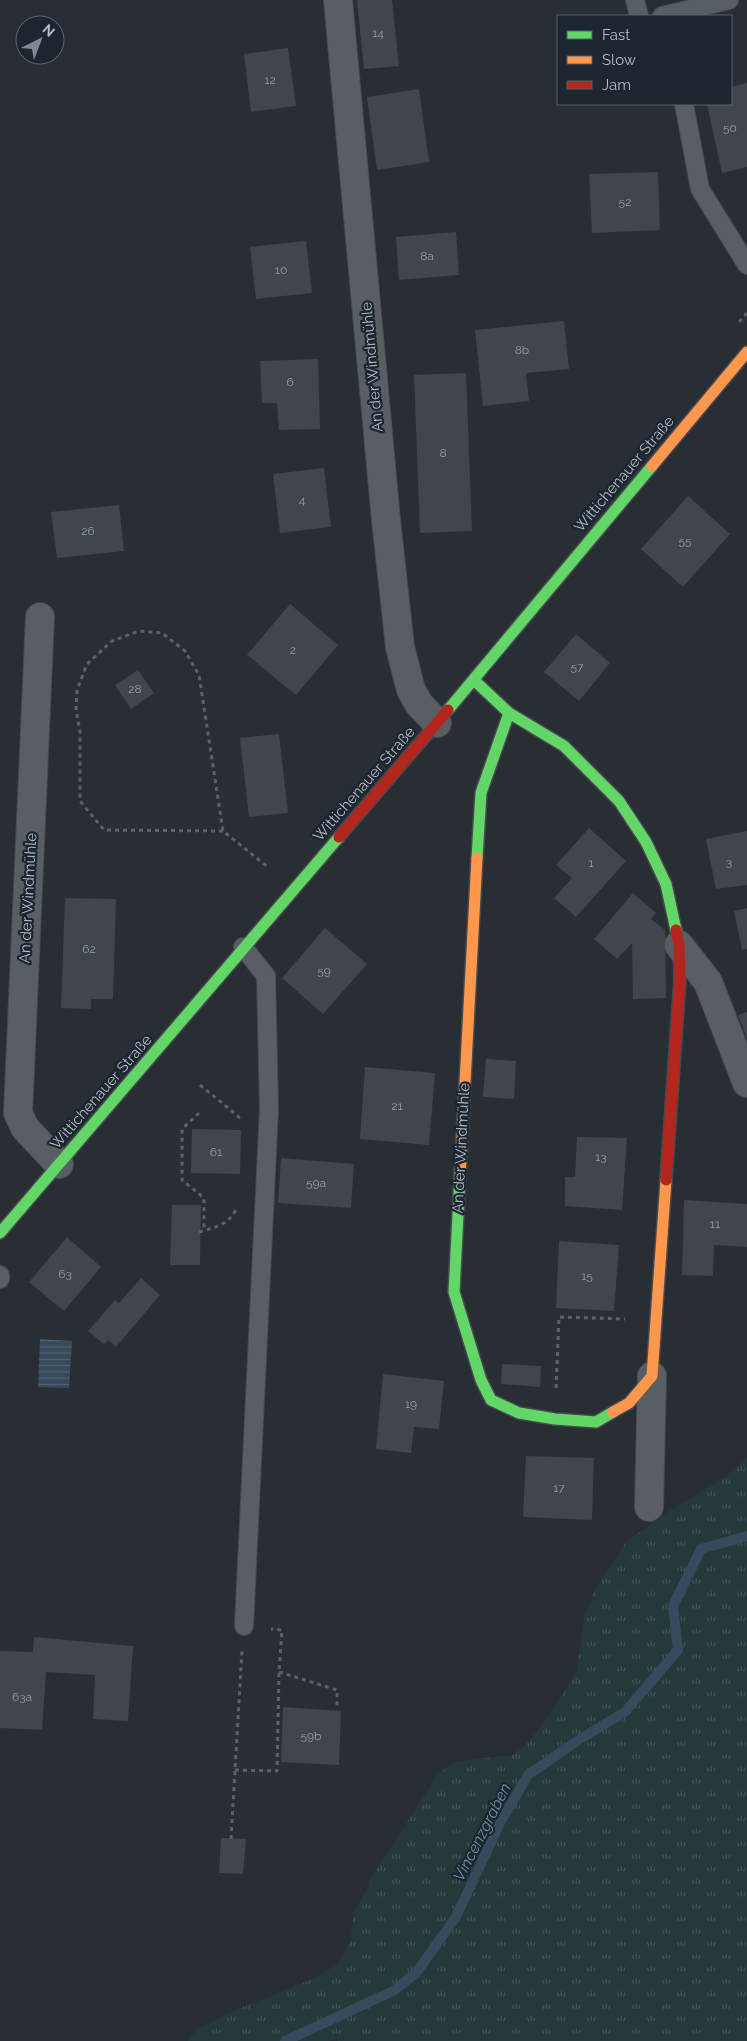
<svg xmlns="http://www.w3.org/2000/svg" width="747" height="2041" viewBox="0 0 747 2041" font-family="Raleway,sans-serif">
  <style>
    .grass { fill: url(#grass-tufts) }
    .water { fill: url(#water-rules) }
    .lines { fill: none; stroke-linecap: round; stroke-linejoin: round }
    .stream { stroke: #354a5d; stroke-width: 10 }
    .building { fill: #40464b }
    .lane-casing { stroke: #464a4f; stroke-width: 20 }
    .street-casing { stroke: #464a4f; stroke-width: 30 }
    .fast-casing { stroke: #464a4f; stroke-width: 14 }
    .slow-casing { stroke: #464a4f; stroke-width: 14 }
    .jam-casing { stroke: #464a4f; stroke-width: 14 }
    .path { stroke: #5b6166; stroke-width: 3; stroke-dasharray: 4 4; stroke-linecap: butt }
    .lane { stroke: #585e63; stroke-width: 18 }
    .street { stroke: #585e63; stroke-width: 28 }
    .fast { stroke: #63d668; stroke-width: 11 }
    .slow { stroke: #ff974d; stroke-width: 11 }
    .jam { stroke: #b3261e; stroke-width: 11 }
    .labels { text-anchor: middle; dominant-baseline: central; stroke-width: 4.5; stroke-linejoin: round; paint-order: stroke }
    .number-label { font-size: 12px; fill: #959ea8 }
    .street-label { font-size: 15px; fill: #b1bcc7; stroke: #1b262f }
    .water-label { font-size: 16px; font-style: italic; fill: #7190aa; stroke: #1b262f }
  </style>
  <defs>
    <pattern id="grass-tufts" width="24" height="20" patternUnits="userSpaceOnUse" patternTransform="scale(1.25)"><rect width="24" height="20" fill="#25393a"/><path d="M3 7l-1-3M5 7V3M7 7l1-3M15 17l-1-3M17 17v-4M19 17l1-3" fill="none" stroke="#425455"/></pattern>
    <pattern id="water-rules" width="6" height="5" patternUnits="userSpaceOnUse" patternTransform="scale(1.25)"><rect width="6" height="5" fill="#354a5d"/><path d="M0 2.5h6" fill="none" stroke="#506273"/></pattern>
  </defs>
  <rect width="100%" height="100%" fill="#282e34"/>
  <!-- grass -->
  <path class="grass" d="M747 1458V2041H338L337 2037 329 2041H188L196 2030 226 2014 310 1980 337 1965 350 1943 354 1911 367 1889 372 1876 437 1776 449 1765 460 1761 512 1755 529 1742 558 1702 577 1670 584 1618 595 1590 626 1542 674 1508 724 1478Z"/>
  <!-- water -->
  <path class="water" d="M40 1339 72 1341 69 1388 38 1387Z"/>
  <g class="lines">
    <!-- stream -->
    <path class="stream" d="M285 2041 393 1991 416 1973 456 1917 501 1821 528 1775 580 1739 625 1712 678 1650 673 1606 701 1549 747 1536"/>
  </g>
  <!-- building -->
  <path class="building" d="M357 0H392L399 66 364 69Z
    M288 48 296 106 251 112 244 54Z
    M747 83V167L722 173 707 104H731V87Z
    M419 89 429 162 377 170 367 97Z
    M658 172 660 230 592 233 589 174Z
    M456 232 459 275 399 280 396 237Z
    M306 241 312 293 256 299 250 247Z
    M564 321 569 369 526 373 529 401 483 406 475 330Z
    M318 359 320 429 279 430 277 403H262L260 361Z
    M466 373 472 531 420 533 414 375Z
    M324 468 331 527 280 533 273 474Z
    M688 496 730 534 683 587 641 549Z
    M119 505 124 551 57 558 51 512Z
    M290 604 338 645 296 695 247 655Z
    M576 634 610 663 579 701 544 672Z
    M138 670 154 693 131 709 115 685Z
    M279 734 288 813 249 817 240 738Z
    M589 828 626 861 576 917 554 898 572 878 556 865Z
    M747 831V885L716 889 706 839Z
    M633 893 656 913 651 919 665 930 666 998 633 999 632 943 617 959 594 939Z
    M65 898 116 899 113 999H91V1009L61 1008Z
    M747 908V949L742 950 734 911Z
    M325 928 367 964 323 1014 282 978Z
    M747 1012V1039L738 1015Z
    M486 1059 516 1061 514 1099 483 1097Z
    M365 1067 435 1073 429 1145 360 1139Z
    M192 1129 241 1130 240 1174 191 1173Z
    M577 1137 627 1138 622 1210 565 1206V1177H575Z
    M281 1158 354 1164 351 1208 278 1203Z
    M684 1200 747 1204V1247L714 1245 713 1276 682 1275Z
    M172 1205H201L200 1265H170Z
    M67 1237 101 1267 64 1311 29 1282Z
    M559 1241 619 1245 614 1311 556 1308Z
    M141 1278 160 1295 116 1347 108 1340 104 1344 88 1331 115 1300 119 1303Z
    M502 1364 541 1366 540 1387 501 1384Z
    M383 1374 444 1381 439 1429 414 1427 411 1453 376 1449Z
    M526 1456 594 1458 592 1520 523 1517Z
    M34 1637 133 1646 128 1721 93 1719 95 1675 46 1672 42 1730 0 1728V1651L33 1652Z
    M283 1707 341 1711 339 1765 281 1762Z
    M221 1838 246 1839 243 1874 219 1873Z"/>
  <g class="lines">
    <!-- lane casing -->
    <g class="lane-casing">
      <path id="lane" d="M635 0 639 16
        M662 16 729 0
        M684 104 700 189 747 265
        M243 947 266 976 269 1109 244 1626
        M0 1275V1279"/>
    </g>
    <!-- street casing -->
    <g class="street-casing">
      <path id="street" d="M338 0 386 520 400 647 411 690 419 704 437 723
        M40 617 18 1113 25 1128 59 1164
        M679 945 708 982 747 1083
        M649 1507 652 1376"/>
    </g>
    <!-- fast casing -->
    <g class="fast-casing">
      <path id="fast" d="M474 680 509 713 564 746 619 801 646 842 666 884 676 930
        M448 710 652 466
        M477 858 481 793 509 713
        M460 1176 454 1292 481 1380 491 1400 519 1413 555 1419 596 1422 613 1412
        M0 1233 339 837"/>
    </g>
    <!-- slow casing -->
    <g class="slow-casing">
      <path id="slow" d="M652 466 747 352
        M460 1176 477 858
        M613 1412 629 1403 652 1376 666 1180"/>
    </g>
    <!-- jam casing -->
    <g class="jam-casing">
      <path id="jam" d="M339 837 448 710
        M666 1180 680 979 679 945 676 930"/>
    </g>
    <!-- path -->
    <path class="path" d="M739 322 747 313
      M223 831 104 830 80 801V731L76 710 77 690 87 664 112 641 139 631 162 633 185 651 199 675 223 831 269 868
      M200 1085 238 1116 241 1121
      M199 1113 182 1129V1180L204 1198V1231
      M199 1232C214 1228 230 1224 236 1209
      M556 1388 559 1317 625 1319
      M279 1672 337 1690V1706
      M235 1770 277 1771 279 1672 282 1630 271 1629
      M231 1839 242 1650"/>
    <!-- lane -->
    <use href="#lane" class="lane"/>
    <!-- street -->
    <use href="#street" class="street"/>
    <!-- fast -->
    <use href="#fast" class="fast"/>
    <!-- slow -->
    <use href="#slow" class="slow"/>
    <!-- jam -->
    <use href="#jam" class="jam"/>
  </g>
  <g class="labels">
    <!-- number labels -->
    <g class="number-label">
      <text x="378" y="33">14</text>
      <text x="270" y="80">12</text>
      <text x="730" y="128">50</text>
      <text x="625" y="202">52</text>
      <text x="427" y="256">8a</text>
      <text x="281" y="270">10</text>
      <text x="522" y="350">8b</text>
      <text x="290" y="382">6</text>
      <text x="443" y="453">8</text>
      <text x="302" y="500">4</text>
      <text x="88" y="531">26</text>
      <text x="685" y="541">55</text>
      <text x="293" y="650">2</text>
      <text x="577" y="667">57</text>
      <text x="135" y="689">28</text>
      <text x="729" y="862">3</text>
      <text x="591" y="863">1</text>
      <text x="89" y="949">62</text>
      <text x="324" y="971">59</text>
      <text x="397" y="1106">21</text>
      <text x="216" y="1152">61</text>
      <text x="601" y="1157">13</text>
      <text x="316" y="1183">59a</text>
      <text x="715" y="1224">11</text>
      <text x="65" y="1274">63</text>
      <text x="587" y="1276">15</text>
      <text x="411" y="1404">19</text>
      <text x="559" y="1488">17</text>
      <text x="22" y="1697">63a</text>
      <text x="311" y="1736">59b</text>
    </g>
    <!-- street labels -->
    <g class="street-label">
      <text transform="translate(372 367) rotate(-95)">An der Windmühle</text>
      <text transform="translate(624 474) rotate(-50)">Wittichenauer Straße</text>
      <text transform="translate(364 784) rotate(-49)">Wittichenauer Straße</text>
      <text transform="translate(28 898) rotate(-87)">An der Windmühle</text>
      <text transform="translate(101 1092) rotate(-49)">Wittichenauer Straße</text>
      <text transform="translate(461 1148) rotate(-87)">An der Windmühle</text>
    </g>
    <!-- water labels -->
    <g class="water-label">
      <text transform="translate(482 1832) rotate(-63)">Vincenzgraben</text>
    </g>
  </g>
  <!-- legend -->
  <rect x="557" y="15" width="175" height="90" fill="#1b262f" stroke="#57626c"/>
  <rect x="567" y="31" width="25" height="8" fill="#63d668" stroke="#57626c"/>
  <text x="602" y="40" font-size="15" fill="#b1bcc7">Fast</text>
  <rect x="567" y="56" width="25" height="8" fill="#ff974d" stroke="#57626c"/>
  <text x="602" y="65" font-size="15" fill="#b1bcc7">Slow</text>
  <rect x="567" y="81" width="25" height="8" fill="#b3261e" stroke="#57626c"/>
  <text x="602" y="90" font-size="15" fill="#b1bcc7">Jam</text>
  <!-- north arrow -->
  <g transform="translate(40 40) rotate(42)"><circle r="24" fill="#1b262f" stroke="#57626c"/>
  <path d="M0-4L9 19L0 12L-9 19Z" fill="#818a94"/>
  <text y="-8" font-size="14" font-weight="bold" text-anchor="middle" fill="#b1bcc7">N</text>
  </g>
</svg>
